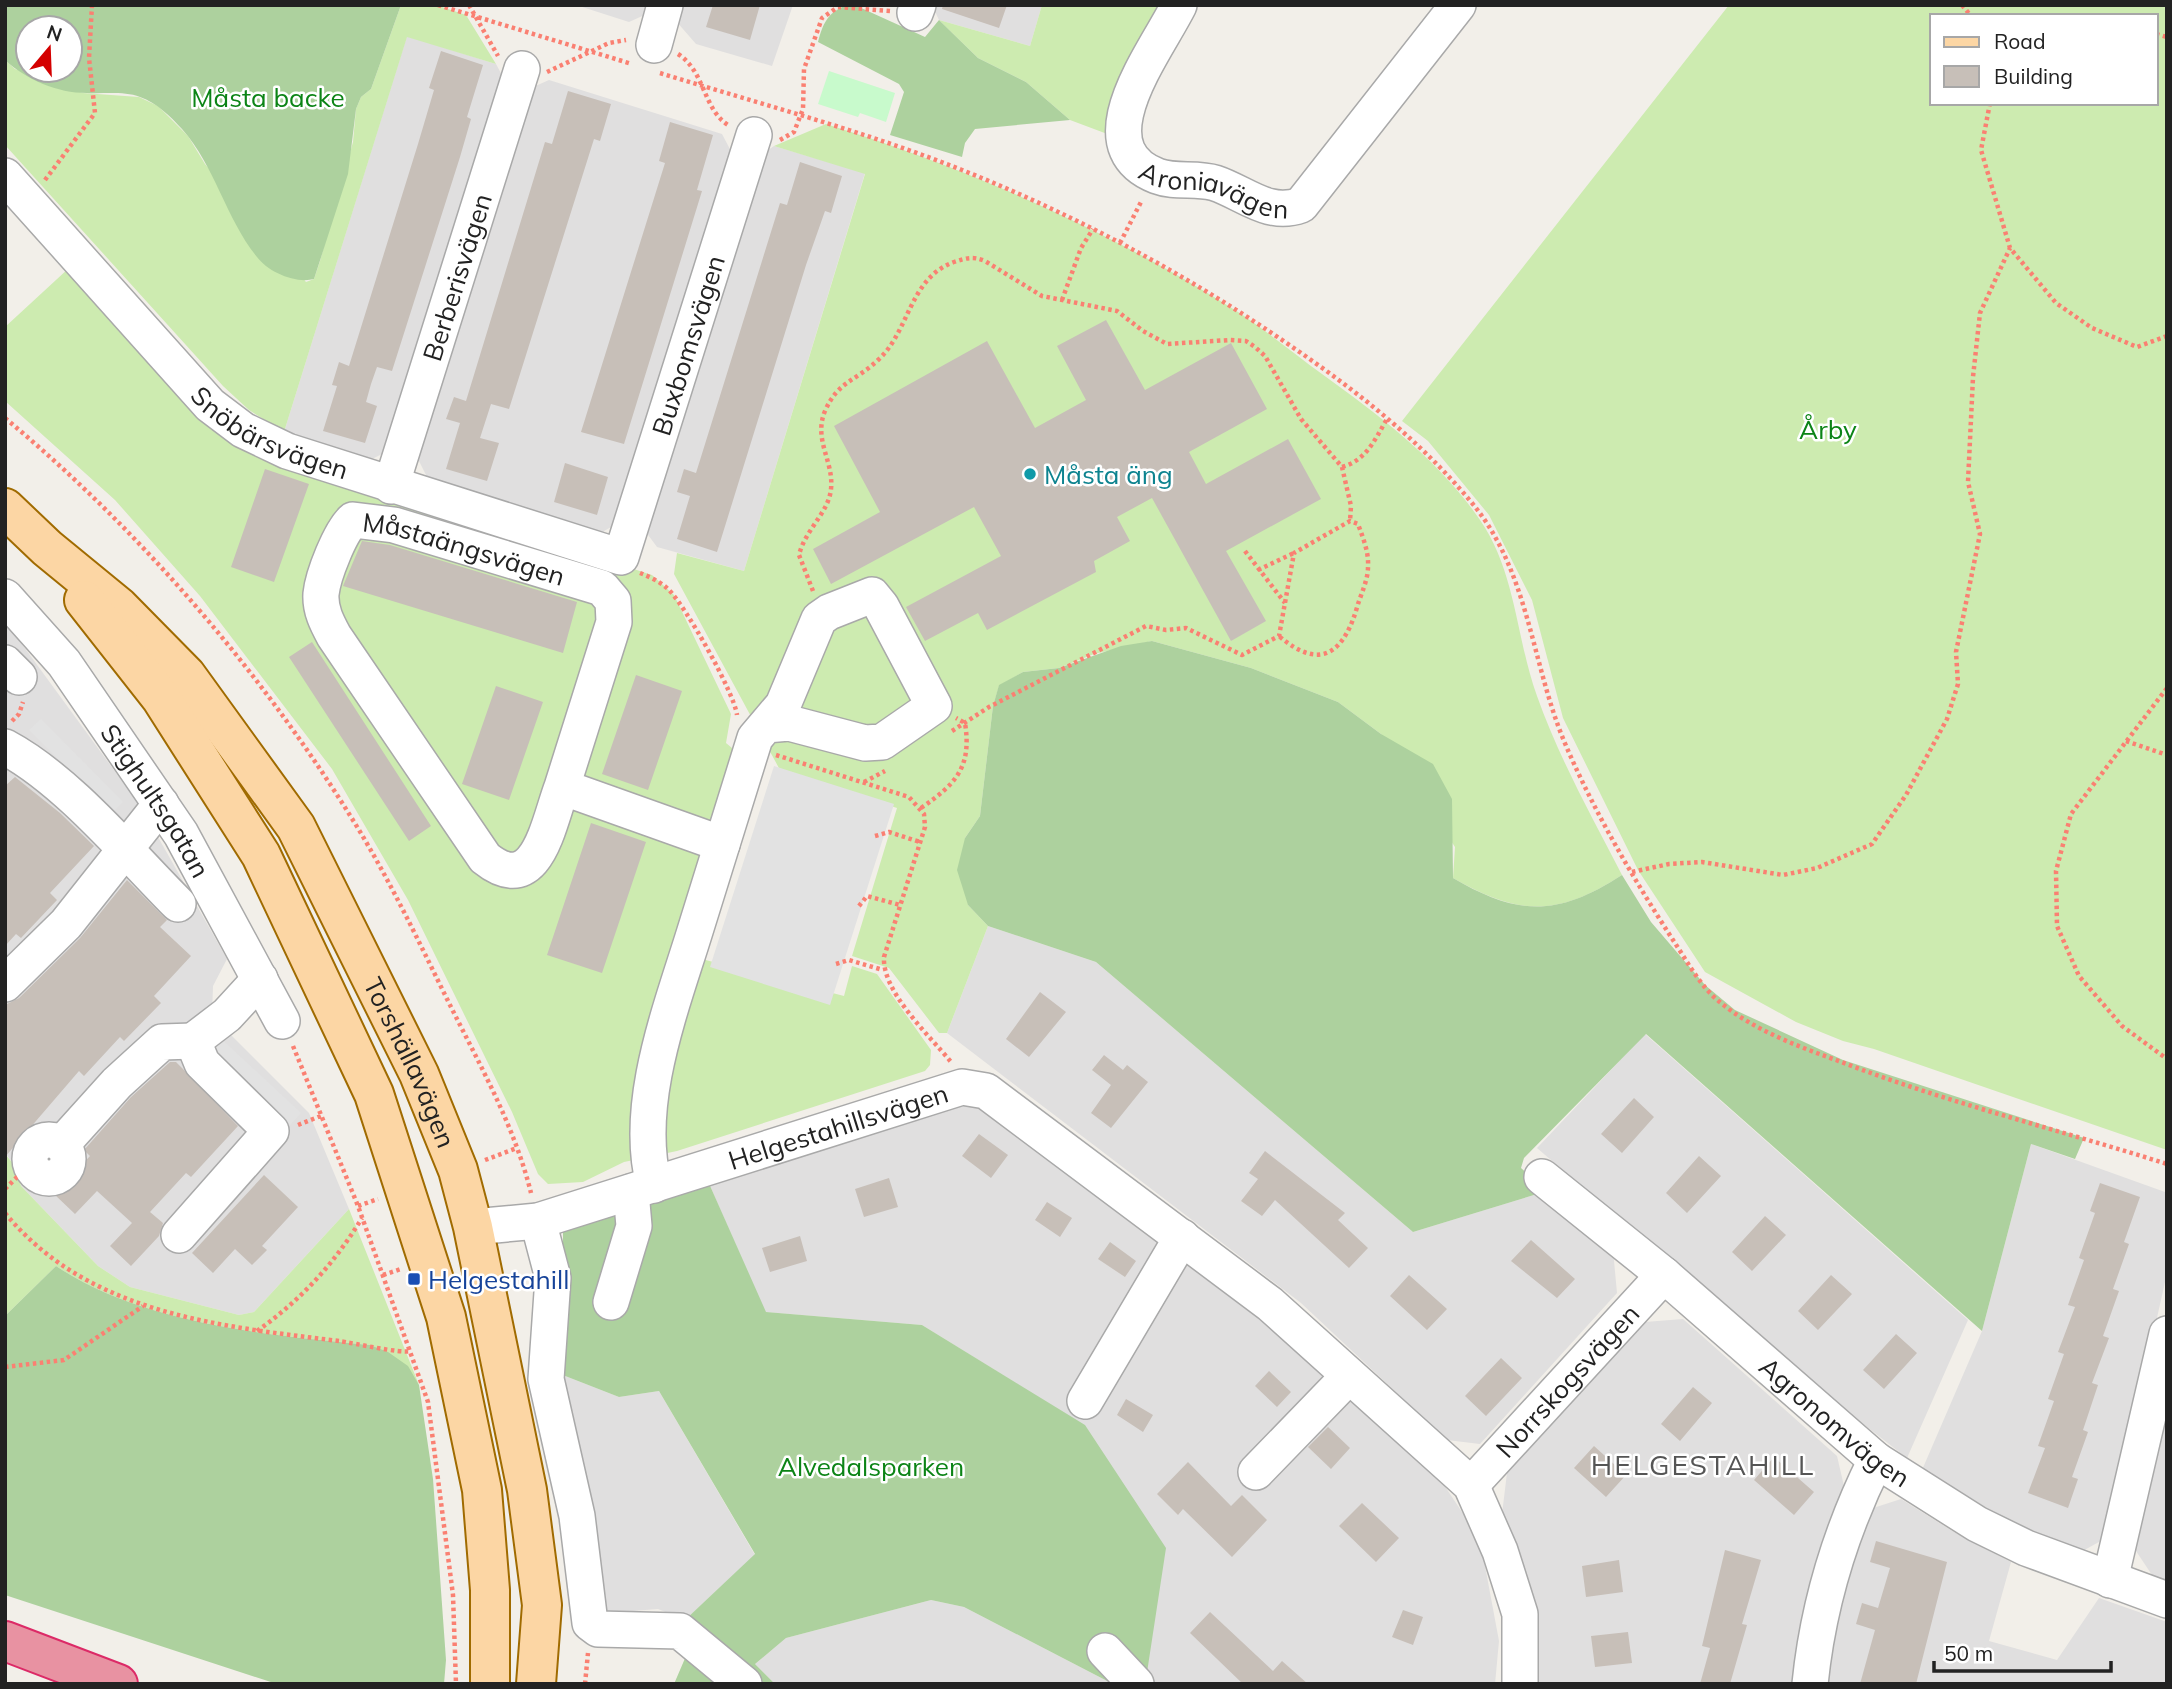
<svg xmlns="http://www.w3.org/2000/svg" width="2172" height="1689" viewBox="0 0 2172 1689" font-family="Mulish,sans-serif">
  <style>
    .residential { fill: #e0dfdf }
    .grass { fill: #cdebb0; fill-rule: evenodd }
    .forest { fill: #add19e; fill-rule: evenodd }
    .park { fill: #c8facc }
    .parking { fill: #e2e2e2 }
    .building { fill: #c7bfb8 }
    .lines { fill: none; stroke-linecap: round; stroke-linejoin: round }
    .minor-casing { stroke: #a9a9a9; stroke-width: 38 }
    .major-casing { stroke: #a06b00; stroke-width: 42 }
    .highway-casing { stroke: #dc2a67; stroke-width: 42 }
    .path { stroke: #fa8072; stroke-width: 4.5; stroke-dasharray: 3.5 3.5; stroke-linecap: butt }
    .minor { stroke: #fff; stroke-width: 35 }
    .major { stroke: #fcd6a4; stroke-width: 38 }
    .highway { stroke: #e892a2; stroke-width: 38 }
    .culture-dot { fill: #0f9aa8; stroke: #fff; stroke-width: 2.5 }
    .transit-dot { fill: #1a4fb4; stroke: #fff; stroke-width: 2.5 }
    .labels { text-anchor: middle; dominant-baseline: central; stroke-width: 5; stroke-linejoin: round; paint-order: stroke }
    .park-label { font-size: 26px; fill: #0c8416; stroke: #fff }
    .street-label { font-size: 26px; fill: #222; stroke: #fff }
    .culture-label { font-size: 26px; fill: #0d838f; stroke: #fff; text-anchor: start }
    .transit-label { font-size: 26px; fill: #164399; stroke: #fff; text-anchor: start }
    .neighbourhood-label { font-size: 28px; letter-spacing: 2px; fill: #555; stroke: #fff }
  </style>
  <rect width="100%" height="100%" fill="#f2efe9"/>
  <!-- residential -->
  <path class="residential" d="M576 5H652L649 13 629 22Z
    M681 5H793L772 66 696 44 676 21Z
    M932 5H1042L1030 46 939 20Z
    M407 36 496 64 504 79 388 451 366 462 284 432Z
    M549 80 722 134 732 153 618 523 599 534 429 481 418 459 531 88Z
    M774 146 865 173 744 571 657 547 643 528 761 155Z
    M5 621 141 807 227 959 213 986 212 1016 309 1113 349 1209 254 1312 239 1315 130 1287 98 1266 21 1186 16 1167 5 1153Z
    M988 926 1096 962 1413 1232 1547 1191 1613 1250 1617 1293 1480 1444 1447 1440 1301 1303 947 1033Z
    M1645 1034 1968 1320 1907 1458 1804 1378 1537 1148Z
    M962 1094 1236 1286 1430 1464 1480 1539 1499 1641 1495 1684H1115L1085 1426 922 1325 765 1312 707 1179Z
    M2031 1144 2165 1192 2167 1196V1273L2108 1537 2079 1553 2006 1519 1922 1470 1982 1331Z
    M1683 1319 1837 1456 1844 1486 1820 1561 1796 1684H1533L1502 1514 1507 1473 1645 1322Z
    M555 1372 619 1397 659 1391 755 1555 685 1620 658 1609 607 1613 595 1607Z
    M2167 1398V1585L2156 1581 2134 1548Z
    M1901 1499 1954 1532 2011 1562 1989 1641 2057 1660 2099 1598 2167 1622V1684H1825L1834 1627 1867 1510Z
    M931 1600 964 1607 1113 1684H775L755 1664 786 1638Z"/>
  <!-- grass -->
  <path class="grass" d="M401 5H436L466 15 496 64 407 37 284 432 249 410 223 386 5 145V60L15 69 83 93 139 97 158 106 188 136 205 164 306 282 314 279 320 261 353 142 356 109 361 97 371 89Z
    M1042 5H1175L1126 141 1070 120 1026 82 978 58 939 20 1030 46Z
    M1729 5H2167V1150L1874 1049 1843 1041 1796 1022 1705 972 1638 870 1563 718 1532 600 1489 515 1428 441 1402 421ZM1932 16H2156V103H1932Z
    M826 124C970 169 1110 230 1238 312 1267 331 1294 354 1322 374 1380 416 1439 460 1480 520 1516 572 1516 638 1537 696 1559 758 1592 817 1622 875 1557 917 1519 916 1453 878L1455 847 1381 734 1338 702 1251 668 1152 641 1094 654 1059 668 1023 672 999 686 993 706 980 816 965 838 968 905 988 926 947 1033H939L889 968 852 956 897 808 780 770 674 574 677 553 744 571 865 174 774 146Z
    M69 268 253 445 652 575 674 595 731 714 726 743 738 753 675 952 844 996 852 966 877 974 931 1050 930 1065 925 1071 677 1151 624 1162 583 1182 548 1184 538 1174 512 1112 408 900 332 769 200 596 115 500 5 401V327Z
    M5 1154 16 1167 21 1186 98 1266 130 1287 239 1315 254 1312 349 1209 419 1385C406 1364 393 1354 370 1345 268 1335 143 1324 56 1266L5 1316Z"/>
  <!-- forest -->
  <path class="forest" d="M5 5H401L371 89 361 97 356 109 348 174 314 279C296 284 268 272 257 257 226 219 215 166 182 129 170 116 157 103 140 97 124 91 104 94 87 93 57 93 27 80 5 60ZM28 28H70V70H28Z
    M845 6 859 7 925 37 939 20 978 58 1026 82 1070 120 975 129 965 143 962 157 890 135 904 92 899 84 818 42C823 24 827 13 845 6Z
    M1152 641 1251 668 1338 702 1381 734 1433 764 1452 799 1453 878C1518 916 1557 917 1622 875L1651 922 1705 985 1735 1010 1843 1060 2084 1138 2075 1159 2031 1144 1982 1331 1646 1034 1524 1158 1521 1168 1547 1191 1413 1232 1096 962 988 926 968 905 957 870 965 838 980 816 993 706 999 685 1023 672 1059 668 1121 646Z
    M707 1179 766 1312 922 1325 1085 1425 1166 1548 1146 1679 1113 1684 964 1607 931 1600 786 1638 755 1664 775 1684H674L686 1656 685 1620 755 1554 659 1391 619 1397 555 1372 563 1317V1222Z
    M56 1266C143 1324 268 1335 370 1345L388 1352 408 1366 419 1385 433 1479 446 1660 444 1684H277L5 1595V1316Z"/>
  <!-- park -->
  <path class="park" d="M829 71 895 93 886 122 860 113 858 117 818 104Z"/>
  <!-- parking -->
  <path class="parking" d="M41 719 123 802 112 813 29 730Z
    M774 766 894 804 830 1005 710 967Z
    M215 1033 301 1113 290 1125 204 1045Z"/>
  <!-- building -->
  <path class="building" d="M713 5H760L750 40 706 27Z
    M943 5H1007L999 28 942 9Z
    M441 51 483 65 467 117 471 119 460 157 392 371 377 367 371 384 366 402 377 406 365 443 323 431 337 386 332 385 339 362 349 366 418 144 434 90 429 88Z
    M568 91 611 104 600 141 594 139 509 409 491 404 480 438 499 443 487 481 446 469 460 423 446 419 454 397 466 401 545 142 552 144Z
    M670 122 713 135 697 190 702 191 624 444 581 432 665 163 659 161Z
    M800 162 842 176 831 213 825 211 806 265 717 552 677 539 690 496 677 492 684 469 696 473 780 203 787 205Z
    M1106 320 1145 390 1231 343 1267 409 1189 452 1206 484 1288 439 1321 499 1226 551 1266 621 1231 641 1152 498 1117 517 1130 541 1094 561 1096 572 987 630 978 613 925 641 906 607 1001 556 974 507 831 584 813 549 880 512 834 426 987 341 1035 428 1086 400 1057 346Z
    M565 463 608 477 597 515 554 502Z
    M265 469 309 484 274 582 231 567Z
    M362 541 390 545 577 602 563 653 343 586Z
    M312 642 431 826 409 841 289 657Z
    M636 675 682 691 648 790 602 774Z
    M496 686 543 702 509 800 462 784Z
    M15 777 60 813 94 846 50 893 57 900 21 938 16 934 5 946V786Z
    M591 823 646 842 602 973 547 955Z
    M127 880 167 920 160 927 191 956 154 996 161 1003 124 1041 120 1037 84 1076 79 1071 5 1157V1005L19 998 80 938Z
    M1040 992 1066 1012 1029 1057 1006 1039Z
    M1104 1055 1123 1070 1127 1065 1148 1082 1111 1128 1091 1113 1111 1085 1092 1070Z
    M170 1062H176L182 1068 238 1126 191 1177 186 1173 150 1212 163 1223 159 1236 131 1266 110 1246 132 1223 97 1191 75 1214 54 1194 90 1156 84 1150 131 1097Z
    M1634 1098 1654 1117 1622 1153 1601 1134Z
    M979 1134 1008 1155 991 1178 962 1156Z
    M1265 1151 1345 1213 1338 1220 1368 1248 1349 1268 1275 1200 1262 1216 1241 1201 1258 1179 1249 1173Z
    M1699 1156 1721 1176 1687 1213 1666 1193Z
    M264 1175 298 1207 262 1246 267 1250 252 1265 235 1249 213 1273 192 1253Z
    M889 1178 898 1207 864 1217 855 1189Z
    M2100 1183 2140 1197 2124 1242 2129 1244 2113 1289 2119 1291 2103 1336 2109 1338 2092 1383 2098 1385 2083 1430 2088 1432 2072 1477 2078 1479 2068 1508 2028 1493 2045 1448 2038 1446 2054 1401 2048 1399 2064 1354 2058 1352 2075 1307 2068 1305 2084 1260 2079 1258 2095 1213 2090 1211Z
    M1047 1202 1072 1218 1060 1237 1035 1220Z
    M1765 1216 1786 1235 1752 1271 1732 1252Z
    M800 1236 807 1261 770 1272 762 1248Z
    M1531 1240 1575 1279 1557 1298 1511 1261Z
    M1110 1242 1136 1261 1125 1277 1098 1259Z
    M1409 1275 1447 1309 1427 1330 1390 1296Z
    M1831 1275 1852 1294 1818 1330 1798 1311Z
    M1896 1334 1917 1353 1884 1389 1863 1370Z
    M1501 1358 1522 1378 1486 1416 1465 1396Z
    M1269 1371 1291 1392 1277 1407 1255 1386Z
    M1693 1387 1712 1403 1680 1441 1661 1424Z
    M1126 1399 1153 1415 1143 1432 1117 1415Z
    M1328 1427 1350 1448 1331 1469 1308 1447Z
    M1594 1446 1626 1475 1606 1497 1574 1468Z
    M1774 1457 1814 1492 1794 1515 1754 1480Z
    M1188 1462 1231 1506 1242 1495 1267 1520 1232 1557 1183 1509 1178 1515 1157 1494Z
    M1362 1503 1399 1538 1376 1562 1339 1526Z
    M1876 1541 1947 1562 1916 1684H1860L1875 1630 1856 1624 1862 1603 1878 1608 1890 1568 1870 1562Z
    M1725 1550 1761 1560 1742 1624 1747 1625 1730 1684H1700L1710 1648 1702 1646Z
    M1619 1560 1623 1592 1586 1597 1582 1566Z
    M1403 1610 1423 1617 1413 1645 1392 1637Z
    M1210 1612 1273 1671 1282 1661 1308 1684H1243L1190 1633Z
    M1628 1632 1632 1663 1595 1667 1591 1636Z"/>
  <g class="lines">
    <!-- minor casing -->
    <g class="minor-casing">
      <g id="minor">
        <path id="s1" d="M1179 5C1157 50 1080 146 1157 176 1175 183 1197 177 1215 183 1245 193 1268 217 1301 205L1458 5"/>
        <path d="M915 13 918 5"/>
        <path d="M654 45 665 5"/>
        <path id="s2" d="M5 176 210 405 243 430 287 451 621 557 754 135"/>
        <path id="s3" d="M391 486 522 69"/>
        <path id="s4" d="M5 597 64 663 181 834 282 1021"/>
        <path d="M5 663 19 677"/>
        <path d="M5 747C67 780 128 854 178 904"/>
        <path id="s5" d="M562 787C548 824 537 900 485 858L334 636C327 623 320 610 321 594 323 575 340 532 353 520L394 525 602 588 613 601 614 622 562 787 722 844"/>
        <path d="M5 984 66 924 161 804"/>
        <path d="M193 1041 227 1015 260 979"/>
        <circle cx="49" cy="1159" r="19"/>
        <path d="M62 1144 117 1083 162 1042 193 1041"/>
        <path id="s6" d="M1542 1177 1664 1275 1876 1460 1977 1524 2026 1548 2167 1600"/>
        <path d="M654 1185C633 1104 671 1009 695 931 715 867 735 803 755 738L766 725 789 723 865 743 882 742 934 706 881 606 872 595 829 612 819 619 783 705 766 725"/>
        <path d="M538 1221 553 1278 546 1379 577 1516 590 1623 598 1629 680 1631 744 1684"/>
        <path id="s7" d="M473 1227 538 1221 962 1087 986 1091 1270 1304 1471 1485 1500 1551 1520 1614V1684"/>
        <path d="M179 1235 271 1131 202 1063 193 1041"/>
        <path d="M611 1302 634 1226 631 1192"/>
        <path d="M1085 1401 1182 1237"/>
        <path d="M1256 1472 1349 1376"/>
        <path id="s8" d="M1471 1485 1664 1275"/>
        <path d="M2110 1580 2167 1334"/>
        <path d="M1105 1651 1136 1684"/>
        <path d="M1810 1684C1818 1605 1841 1530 1876 1460"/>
      </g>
    </g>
    <!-- major casing -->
    <g class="major-casing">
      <g id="major">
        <path id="s9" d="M5 508 47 548 119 607 186 675 296 827 419 1074 458 1170 473 1227 527 1490 542 1605 536 1684"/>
        <path d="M84 600 161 698 261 855 374 1094 446 1317 482 1490 490 1590V1684"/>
      </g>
    </g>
    <!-- highway casing -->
    <g class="highway-casing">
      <path id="highway" d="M5 1641 118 1684"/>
    </g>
    <!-- path -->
    <path class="path" d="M438 5 632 64
      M469 5 498 56
      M1962 5 1971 16
      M2156 34 2167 37
      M678 54C705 71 703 109 728 125
      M547 72 609 43 626 40
      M660 73C760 104 864 131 962 170 1075 215 1184 273 1285 342 1353 388 1419 439 1472 503 1529 572 1531 661 1564 741 1593 810 1633 878 1673 940 1687 961 1701 988 1721 1003 1754 1030 1797 1046 1836 1060 1944 1102 2057 1129 2167 1164
      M1990 103 1981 150 2010 248 2056 303 2092 328 2137 347 2167 336
      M780 140 794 132 803 109 804 69 822 18 838 7 890 11
      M45 180 95 113 89 58 92 5
      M1120 243 1142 200
      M1062 300 1081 248 1093 229
      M5 418C142 532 266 677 359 830 392 885 419 942 447 999 478 1062 514 1124 531 1193
      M1342 467C1367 460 1375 439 1387 419
      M1245 551 1285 603
      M1258 570 1294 553
      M640 573C650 577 661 582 669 590 686 607 734 692 737 715
      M813 591 799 555C805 530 829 512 831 489 834 461 813 440 825 411 838 381 856 381 878 360 910 331 909 278 954 262 966 258 973 256 985 261L1042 296 1117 311 1143 331 1167 344 1230 340 1246 341 1255 347 1265 356 1301 419 1342 467 1351 506 1350 521
      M2167 688 2071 814 2056 871 2057 926 2079 976 2122 1026 2167 1059
      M12 721 19 714 23 702
      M952 731 989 707 1146 626 1166 630 1186 628 1242 655 1279 636 1294 553 1350 521 1358 524C1363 538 1369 552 1368 567 1368 579 1362 592 1358 604 1345 651 1322 673 1279 636
      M2126 741 2167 755
      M776 755 909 797 924 814 925 827 884 957C882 992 929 1035 951 1062
      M864 782 885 771
      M921 808C956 784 972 767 965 723L956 718
      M875 836 889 832 920 842
      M1632 872 1669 864 1702 862 1783 875 1817 868 1872 844 1906 795 1947 719 1958 684 1956 652 1980 534 1968 482 1973 377 1980 313 2010 248
      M859 906 867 896 900 905
      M836 964 849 960 883 970
      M293 1046 358 1206 428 1402 453 1595 456 1684
      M298 1125 323 1115
      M485 1160 517 1148
      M5 1189 30 1164
      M358 1206 378 1199
      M5 1213C88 1314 218 1326 339 1341 354 1343 401 1354 411 1351
      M383 1275 401 1269
      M257 1331C301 1300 334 1264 362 1218
      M5 1367 64 1360 143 1306
      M585 1684 588 1653"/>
    <!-- minor -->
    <use href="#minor" class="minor"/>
    <!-- major -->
    <use href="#major" class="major"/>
    <!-- highway -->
    <use href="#highway" class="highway"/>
  </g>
  <!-- markers -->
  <circle class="culture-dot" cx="1030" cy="474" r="7"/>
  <rect class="transit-dot" x="407" y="1272" width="14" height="14" rx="3.5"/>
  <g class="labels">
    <!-- park labels -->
    <g class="park-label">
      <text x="268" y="97">Måsta backe</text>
      <text x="1828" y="429">Årby</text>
      <text x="871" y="1466">Alvedalsparken</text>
    </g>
    <!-- street labels -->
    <g class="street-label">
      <text stroke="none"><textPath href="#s1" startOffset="259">Aroniavägen</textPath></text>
      <text stroke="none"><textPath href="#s3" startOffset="219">Berberisvägen</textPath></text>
      <text stroke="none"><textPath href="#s2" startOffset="970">Buxbomsvägen</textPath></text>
      <text stroke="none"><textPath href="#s2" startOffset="374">Snöbärsvägen</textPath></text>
      <text stroke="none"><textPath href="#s5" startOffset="642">Måstaängsvägen</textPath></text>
      <text stroke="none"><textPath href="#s4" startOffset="254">Stighultsgatan</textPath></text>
      <text stroke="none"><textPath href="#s9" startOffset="696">Torshällavägen</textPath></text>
      <text stroke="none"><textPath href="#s7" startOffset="380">Helgestahillsvägen</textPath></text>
      <text stroke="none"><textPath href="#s8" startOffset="142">Norrskogsvägen</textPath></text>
      <text stroke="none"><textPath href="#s6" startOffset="382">Agronomvägen</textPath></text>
    </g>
    <!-- culture labels -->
    <g class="culture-label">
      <text x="1044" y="474">Måsta äng</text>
    </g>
    <!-- transit labels -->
    <g class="transit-label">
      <text x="428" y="1279">Helgestahill</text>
    </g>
    <!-- neighbourhood labels -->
    <g class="neighbourhood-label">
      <text x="1703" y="1464">HELGESTAHILL</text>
    </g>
  </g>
  <!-- border -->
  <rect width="2172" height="1689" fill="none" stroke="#222222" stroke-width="14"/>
  <!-- legend -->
  <rect x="1930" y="14" width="228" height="91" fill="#ffffff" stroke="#a7a7a7" stroke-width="2"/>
  <rect x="1944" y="37" width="35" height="10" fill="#fcd6a4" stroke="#a7a7a7" stroke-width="2"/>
  <text x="1994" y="49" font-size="21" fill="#222222">Road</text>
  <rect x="1944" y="66" width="35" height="21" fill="#c7bfb8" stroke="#a7a7a7" stroke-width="2"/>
  <text x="1994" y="84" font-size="21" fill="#222222">Building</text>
  <!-- north arrow -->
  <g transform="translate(49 49) rotate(19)"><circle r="33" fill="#ffffff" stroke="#a7a7a7" stroke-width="2"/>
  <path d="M0-5L12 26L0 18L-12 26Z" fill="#d40000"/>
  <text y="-10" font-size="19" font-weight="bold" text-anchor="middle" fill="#222222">N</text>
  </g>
  <!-- scale -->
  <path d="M1934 1661v10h177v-10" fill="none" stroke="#222222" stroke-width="3.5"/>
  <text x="1944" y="1661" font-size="21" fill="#222222" stroke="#ffffff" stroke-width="5" paint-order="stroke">50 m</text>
</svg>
